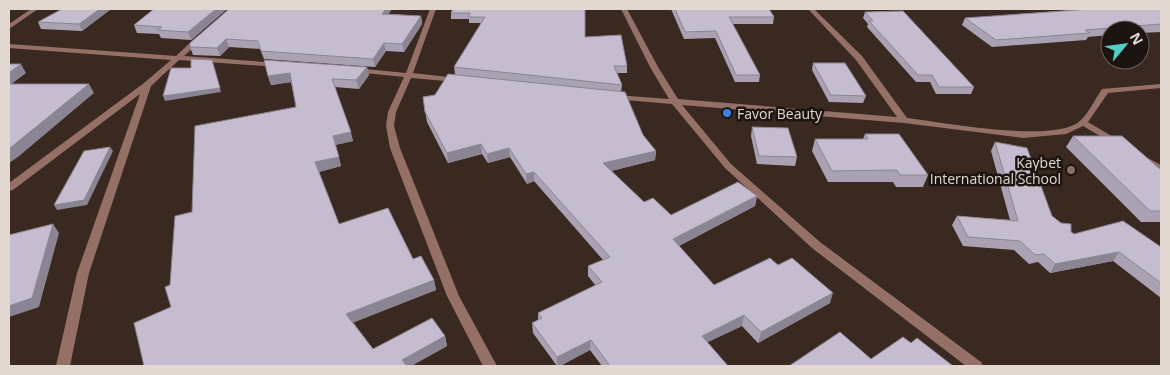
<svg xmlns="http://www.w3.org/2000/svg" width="1170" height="375" viewBox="0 0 1170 375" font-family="'Open Sans',sans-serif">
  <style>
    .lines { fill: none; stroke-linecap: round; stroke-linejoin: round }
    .minor { fill: #947066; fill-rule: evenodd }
    .tertiary { fill: #947066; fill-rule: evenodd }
    .wall { fill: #aaa2b3 }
    .shaded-wall { fill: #8b8492 }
    .building { fill: #c6bcd0; stroke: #8b8492 }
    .shop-dot { fill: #3f7fe0; stroke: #1b1410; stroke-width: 2 }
    .education-dot { fill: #8d6e63; stroke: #1b1410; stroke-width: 2 }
    .labels { text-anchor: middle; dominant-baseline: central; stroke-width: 5; stroke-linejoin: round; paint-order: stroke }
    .poi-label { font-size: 14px; fill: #e3d8d1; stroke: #1b1410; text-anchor: start }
  </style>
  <rect width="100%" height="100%" fill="#3a2920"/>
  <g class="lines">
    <!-- minor -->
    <path class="minor" d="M430 9H436L413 73 457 78 461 80 457 82 411 78 396 112 394 126 400 148 459 296 497 366H483L447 296 390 148 386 126 388 112 404 77 355 72 351 70 355 68 406 73Z
      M621 9H627L658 67 678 99 897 117 856 60 808 9H814L862 56 907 118C942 122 1054 144 1080 121 1089 113 1095 99 1102 89L1161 84V88L1108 93 1088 122 1120 141 1122 143 1117 146 1083 126 1066 134 1023 138 904 123 682 105 731 164 820 242 981 362 983 366H966L812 248 725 168 672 104 613 99V95H616L669 99 650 67Z
      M196 37 203 39 184 56 278 63 282 65 278 67 179 60 151 86 89 273 70 366H56L77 273 140 94 13 190 9 191V183L144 83 171 60 9 48V44L176 56Z
      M1144 156 1161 165V172L1141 161 1139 159 1141 157Z"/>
    <!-- tertiary -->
    <path class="tertiary" d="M31 9H38L9 29V24Z"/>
  </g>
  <!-- wall -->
  <path class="wall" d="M111 9 82 31 41 29 38 22Z
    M154 9H227L191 40 161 38 159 34 137 33 134 25Z
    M453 9 585 37 627 66V73H617L622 85 621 92 643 135 656 151 655 160 611 171 644 202 671 215 757 196 755 206 679 246 714 285 778 265 830 303 758 343 742 326 707 342 728 366H602L590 350 560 366H557L533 333 532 323 538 320V313L596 286 588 276V266L603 260 534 181 527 184 510 157 488 163 482 154 448 163 427 122 423 97 435 95 455 74 454 67 481 23H469V19H451V13Z
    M671 9H769L774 17 773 24H733L760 75 759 82H735L715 38 684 39Z
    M1161 9V32L1140 33V30H1110V35L1088 37 1086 40 992 47 962 25 965 18Z
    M865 12 974 87 971 94H936L930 82H916L867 27 868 24 863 18Z
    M389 14 421 16 422 24 404 52 386 51 375 67 264 59 260 49 229 47 220 56 193 55 190 47V43Z
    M813 63 866 96 863 103 829 102 812 70Z
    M367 67 369 75 359 89 335 87 353 141 335 145 341 166 319 172 339 224 413 259 434 280 436 290 353 322 373 349 445 336 447 346 411 366H144L171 307 170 285 192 212 296 107 291 82 271 85 268 76Z
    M752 127 797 157 795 166 757 164 751 136Z
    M865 134 928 175 923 187H896L893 182H828L812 151 815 139H863Z
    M1073 136 1161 170V222H1141L1066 147Z
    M995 142 1052 216 1074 234 1161 247V298L1113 261 1050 273 1038 262 1029 264 1014 250 963 246 952 225 957 216 1010 220 991 151Z"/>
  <!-- shaded-wall -->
  <path class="shaded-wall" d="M100 9H111L82 31 79 24Z
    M216 9H227L191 40 188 32Z
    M386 9H392L384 22 382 14Z
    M421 16 422 24 404 52 402 44Z
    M226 39 229 47 220 56 217 48Z
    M384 43 386 51 375 67 373 59Z
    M212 60 221 92 165 101 163 96Z
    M21 64 26 73 9 86V73Z
    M367 67 369 75 359 89 356 80Z
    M290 73 293 82 271 85 268 76Z
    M89 84 94 93 18 157 9 163V149Z
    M351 132 353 141 335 145 333 136Z
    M481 144 482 154 448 163 447 153Z
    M110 147 113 151 87 205 57 210 54 205Z
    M509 148 510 157 488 163 487 154Z
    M656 151 655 160 603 173V163Z
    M339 157 341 166 318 172 315 162Z
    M534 172V181L527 184 526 174Z
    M757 196 755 206 672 249 673 239Z
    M53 224 59 233 39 307 9 317V306Z
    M1119 252 1113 261 1050 273 1055 264Z
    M434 280 436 290 350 324 346 314Z
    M833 293 830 303 758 343 761 332Z
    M744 315 742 326 700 346 702 336Z
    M445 336 447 346 411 366H404L402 360Z
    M591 340 590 350 560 366H557V357Z"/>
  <!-- building -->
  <path class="building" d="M62 9H100L79 24 38 22Z
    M154 9H216L188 32 157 30 162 27 134 25Z
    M229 9H386L382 14 421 16 402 44 384 43 373 59 261 51 258 41 226 39 217 48 190 47V43Z
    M453 9H585V37L621 35 627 66H614L622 85 454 67 485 17H469L470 13H451Z
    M675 9H769L774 17H729L760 75H736L716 31 685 32Z
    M1091 9H1161V24L1085 30 1090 33 996 40 965 18Z
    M903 11 974 87H939L932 75H918L869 21H873L865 12Z
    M191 59 212 60 220 88 163 96 171 68H191Z
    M264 60 367 67 356 80 332 79 351 132 333 136 339 157 315 162 339 224 388 208 413 259 421 256 434 280 346 314 373 349 432 318 445 336 402 360 407 366H144L134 323 171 307 165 287 170 285 175 216 192 212 195 126 296 107 290 73 268 76Z
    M813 63H845L866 96 831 95Z
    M9 64H21L9 73Z
    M448 74 625 92 643 135 656 151 603 163 644 202 653 198 671 215 738 182 757 196 673 239 714 285 770 258 778 265 792 258 833 293 761 332 744 315 702 336 728 366H610L591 340 557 357 532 323 542 318 538 313 602 282 588 266 610 257 534 172 526 174 509 148 487 154 481 144 447 153 425 112 423 97 435 95Z
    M9 84H89L9 149Z
    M752 127 788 128 797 157 759 156Z
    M865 134H899L928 175H900L897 170 832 171 815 139H868Z
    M1073 136H1122L1161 170V211H1150Z
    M995 142 1027 148 1052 216 1061 223 1071 224V232L1074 234 1123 221 1161 247V283L1119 252 1055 264 1044 254 1035 255 1020 241 968 237 957 216 1018 221Z
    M110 147 84 200 54 205 84 151Z
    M53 224 32 298 9 306V235Z
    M840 332 871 359 903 337 911 343 917 338 953 366H789Z"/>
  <!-- markers -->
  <circle class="shop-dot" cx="727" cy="113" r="5"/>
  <circle class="education-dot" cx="1071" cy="170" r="5"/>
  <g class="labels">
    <!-- poi labels -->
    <g class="poi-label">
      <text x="737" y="113">Favor Beauty</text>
      <text x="1061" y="162" text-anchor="end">Kaybet<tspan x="1061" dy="16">International School</tspan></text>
    </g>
  </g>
  <!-- border -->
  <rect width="1170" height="375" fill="none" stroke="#e3d8d1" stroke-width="20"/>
  <!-- north arrow -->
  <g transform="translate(1125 45) rotate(61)"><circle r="24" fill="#1b1410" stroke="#6b625d"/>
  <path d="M0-4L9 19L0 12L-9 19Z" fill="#54cdc7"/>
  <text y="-8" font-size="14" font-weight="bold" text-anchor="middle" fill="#e3d8d1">N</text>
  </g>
</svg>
